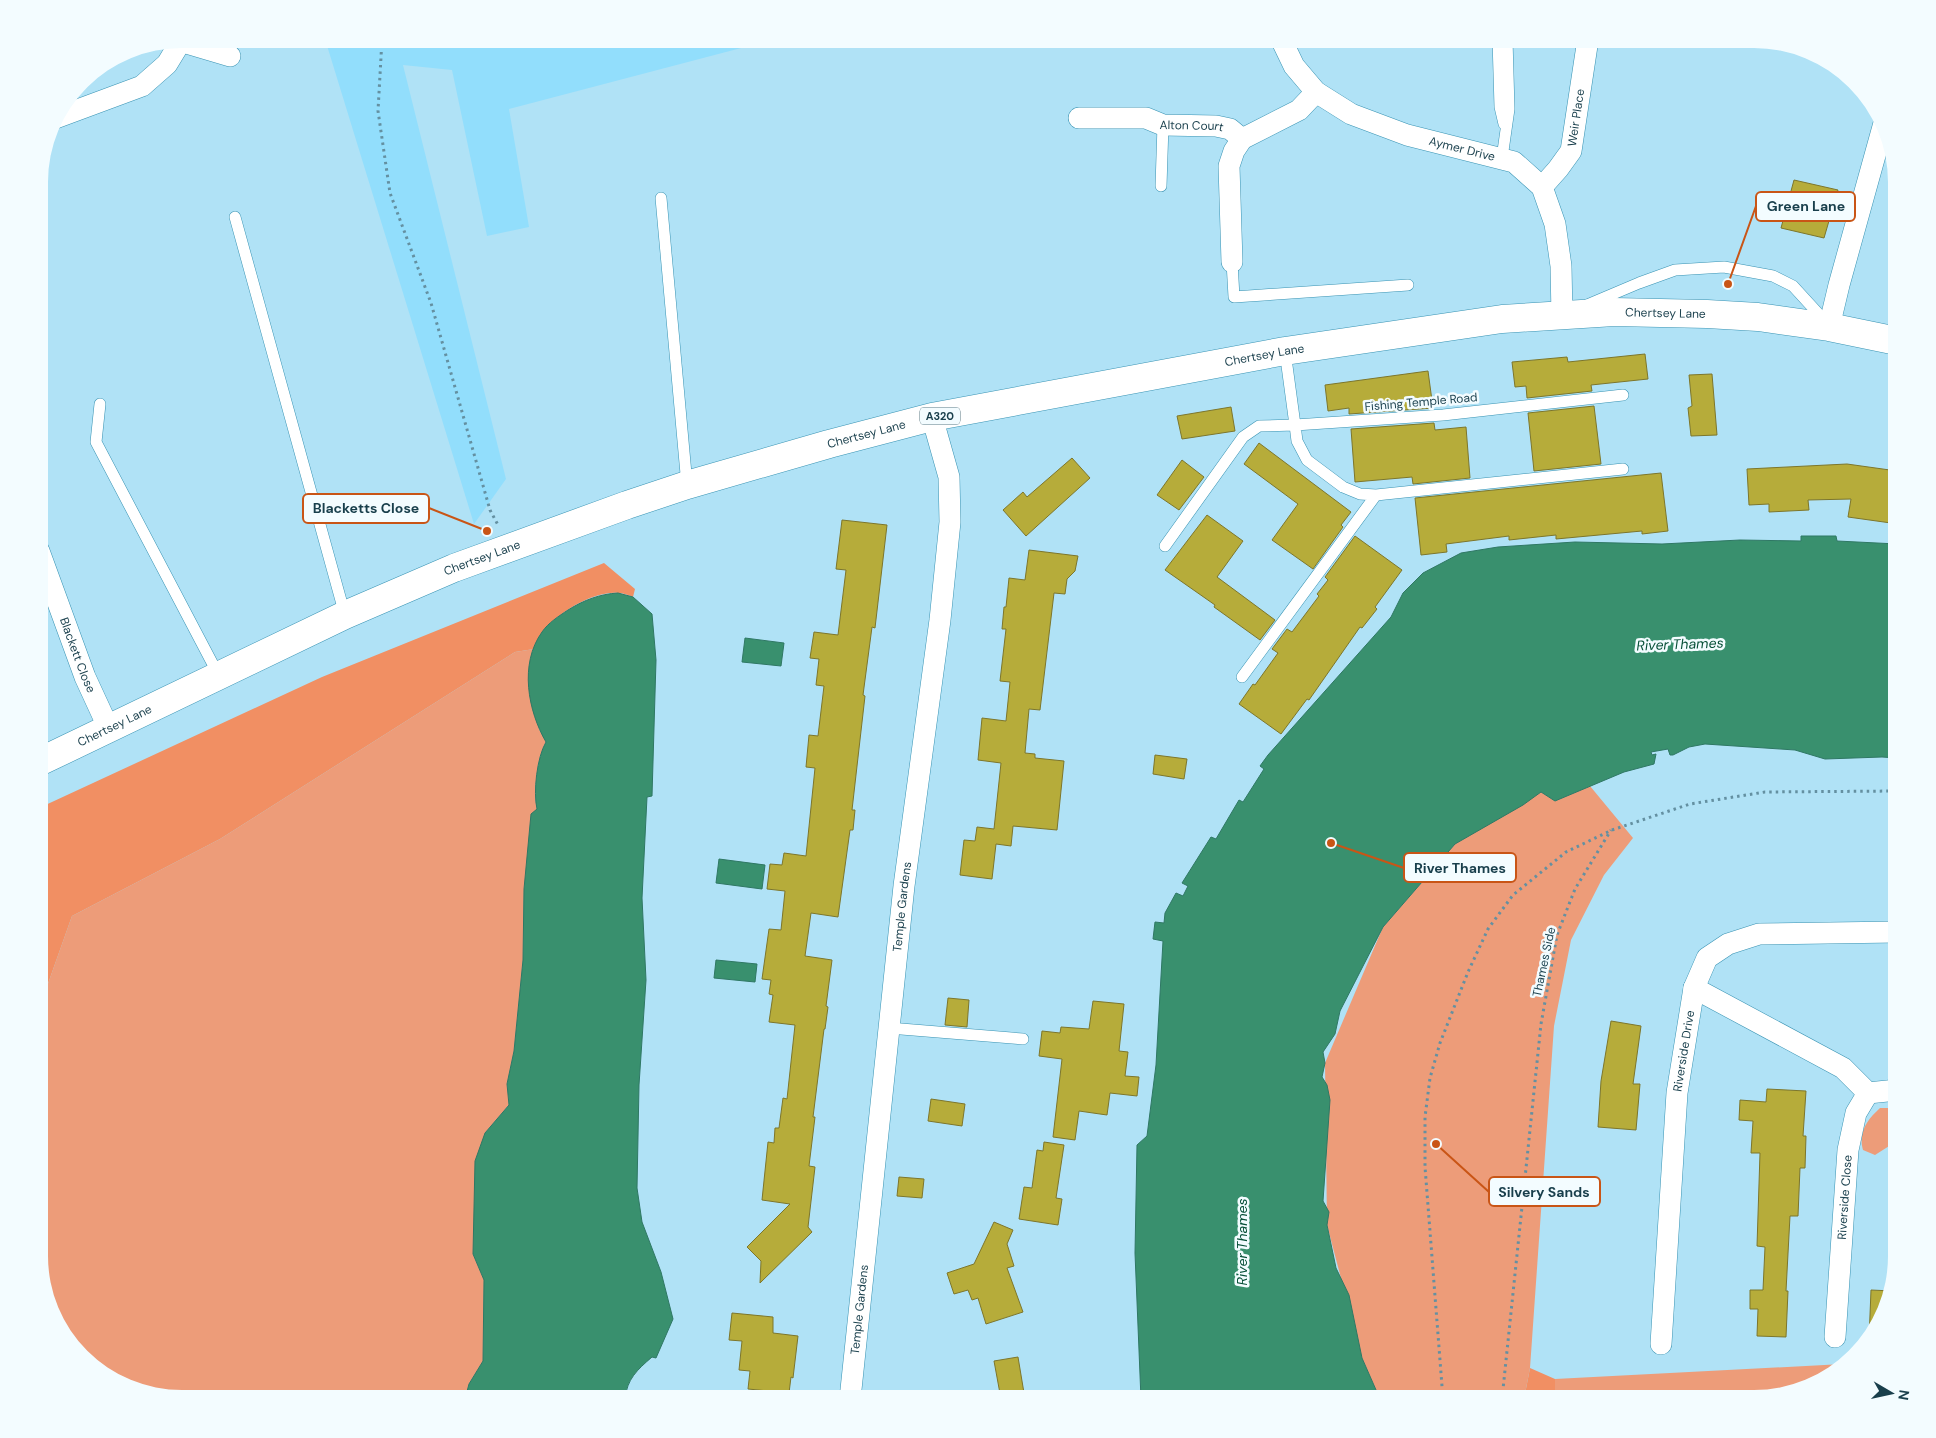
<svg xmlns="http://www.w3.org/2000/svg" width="1936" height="1438" viewBox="0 0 1936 1438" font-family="'DM Sans',sans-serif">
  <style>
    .built { fill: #92defc }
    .green { fill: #ed9c79 }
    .forest { fill: #f18f63 }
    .water { fill: #39906e; stroke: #2f7864 }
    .building { fill: #b6ac3a; stroke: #7d762b }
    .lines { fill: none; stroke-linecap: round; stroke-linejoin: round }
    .service-casing { stroke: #3893b3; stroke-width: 12 }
    .minor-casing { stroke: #3893b3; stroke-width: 22 }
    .primary-casing { stroke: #3893b3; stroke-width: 29 }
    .path { stroke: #6490a1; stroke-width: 3; stroke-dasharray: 2.5 4; stroke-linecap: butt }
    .service { stroke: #fff; stroke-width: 11 }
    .minor { stroke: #fff; stroke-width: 21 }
    .primary { stroke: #fff; stroke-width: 28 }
    .labels { text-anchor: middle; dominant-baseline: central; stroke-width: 5; stroke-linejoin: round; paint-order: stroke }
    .shield { fill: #f3fcff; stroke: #5a7882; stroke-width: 1 }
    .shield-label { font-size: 11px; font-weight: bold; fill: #193f4c }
    .street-label { font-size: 12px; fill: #193f4c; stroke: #f3fcff }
    .water-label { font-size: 14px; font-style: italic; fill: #075038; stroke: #f3fcff }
    .leader { fill: none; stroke: #c95516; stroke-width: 2 }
    .callout-dot { fill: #c95516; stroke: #f3fcff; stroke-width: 2 }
    .callout { fill: #f3fcff; stroke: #c95516; stroke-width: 2 }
    .callout-label { font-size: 14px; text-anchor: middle; font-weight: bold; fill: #193f4c }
  </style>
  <rect width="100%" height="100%" fill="#b0e2f6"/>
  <!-- built -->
  <path class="built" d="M325 39H775L509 109 529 227 487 236 452 70 403 65 506 479 474 524Z"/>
  <!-- green -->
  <path class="green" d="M534 649 529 666 539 729 546 742C537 757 533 792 537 809L524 889 523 960 514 1051 507 1084 509 1105 485 1133 473 1254 484 1280 483 1361 469 1384 465 1399H182L136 1392 94 1370 54 1320 39 1265V1009L72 916 220 839 515 652Z
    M1590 786 1633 838 1604 875 1571 940 1554 1026 1530 1368 1524 1399H1380L1362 1358 1327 1225 1325 1063 1383 927 1455 844 1541 792 1555 801Z
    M1880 1108H1897V1141L1875 1155 1863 1150C1858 1132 1867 1120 1880 1108Z
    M1843 1364 1817 1385 1754 1399H1555V1379Z"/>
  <!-- forest -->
  <path class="forest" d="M604 563 635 589 633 597C628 595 623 593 618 593 593 591 558 613 543 631 539 636 536 643 534 649L515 652 220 839 72 916 39 1009V808L322 677Z
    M1530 1368 1555 1379V1399H1524Z"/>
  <!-- water -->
  <path class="water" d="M1801 536H1836L1837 541 1897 544V758L1882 757 1825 759 1795 750 1705 744 1689 747 1673 755H1670L1668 749 1651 752 1652 755 1656 754 1654 764 1624 772 1555 801 1541 792 1523 805 1455 844 1383 927 1340 1011 1335 1034 1323 1052 1325 1063 1322 1077 1327 1085 1330 1100 1323 1201 1329 1212 1327 1225 1336 1268 1349 1295 1362 1358 1380 1399H1141L1135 1253 1137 1145 1147 1136 1156 1065 1163 941 1153 939 1155 922 1164 923 1165 913 1176 893 1183 896 1188 886 1182 883 1211 837 1216 839 1239 800 1243 802 1264 769 1260 766 1268 755 1391 617 1403 593 1423 573 1461 553 1498 547 1575 542 1662 544 1740 540 1801 541Z
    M618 593 633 597 652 614 656 660 652 796 647 797 642 898 646 980 639 1085 637 1188 642 1222 661 1272 673 1319 656 1358 652 1357C637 1370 627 1379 625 1399H465L469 1384 483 1361 484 1280 473 1254 475 1161 485 1133 509 1105 507 1084 514 1051 523 960 524 889 531 814 537 809C533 792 537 757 546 742 528 711 519 664 542 632 548 623 559 616 568 610 584 600 600 594 618 593Z
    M745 638 784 643 781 666 742 662Z
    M719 859 765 865 762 889 716 883Z
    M716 960 757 964 755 982 714 978Z"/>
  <!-- building -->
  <path class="building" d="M1794 180 1838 190 1824 238 1781 228Z
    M1645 354 1648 379 1591 385 1592 391 1527 398 1526 386 1515 387 1512 362 1567 357 1568 362Z
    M1428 371 1433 408 1349 414V408L1328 411 1325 385Z
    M1712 374 1717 435 1691 436 1688 408 1692 406 1689 375Z
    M1594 406 1601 464 1534 471 1528 413Z
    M1231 407 1235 431 1182 439 1177 416Z
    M1434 423 1435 430 1466 427 1470 478 1413 484 1412 477 1355 482 1351 429Z
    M1259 443 1351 512 1341 525 1343 527 1313 569 1272 540 1298 504 1244 464Z
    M1072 458 1090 478 1026 536 1003 510 1023 492 1027 497Z
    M1182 460 1204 477 1179 510 1157 495Z
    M1847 464 1897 471V511H1893L1891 523 1848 517 1851 499 1808 500 1809 510 1769 512V504L1749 505 1747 469Z
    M1661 473 1668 531 1642 534V531L1556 539V535L1509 540V536L1446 544 1447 552 1421 555 1415 498Z
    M1207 515 1243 541 1217 577 1275 620 1260 640 1214 607 1215 605 1165 570Z
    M842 520 887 525 875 628 872 627 863 695 865 696 852 810H855L853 830H850L838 917 811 913 805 956 832 960 826 1006 828 1007 825 1029H824L813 1117H815L809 1166 815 1167 808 1227 812 1232 760 1283 761 1261 747 1247 790 1204 762 1200 768 1142 774 1143 775 1128H779L783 1098 787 1099 795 1025 769 1022 773 995 769 994 771 980 762 979 769 929 781 930 785 891 767 889 770 864 782 865 784 853 806 856 815 768 806 767 809 735 818 736 824 686 816 685 819 659 810 658 814 632 838 635 846 570 836 569Z
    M1355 536 1402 570 1375 607 1377 609 1362 628 1360 627 1309 700 1307 699 1281 734 1239 704 1253 684 1255 685 1278 653 1272 649 1287 629 1292 632 1319 596 1317 594 1328 580 1325 577Z
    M1029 550 1078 556 1075 571 1067 579 1065 594 1054 593 1040 710 1029 709 1025 753 1035 754V758L1064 761 1057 830 1013 826 1011 846 996 844 992 879 960 875 964 840 975 841 977 827 994 829 1001 763 978 760 982 718 1006 721 1010 682 1000 681 1006 629H1002L1004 607H1006L1009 578 1025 580Z
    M1155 755 1187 759 1184 779 1153 774Z
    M948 998 969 1000 967 1027 945 1025Z
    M1093 1001 1124 1004 1119 1051 1128 1052 1125 1076 1139 1077 1137 1096 1110 1093 1107 1115 1079 1111 1075 1140 1053 1137 1062 1059 1039 1056 1042 1031 1060 1033 1061 1027 1089 1029Z
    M1611 1021 1641 1026 1633 1084H1640L1636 1130 1598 1127 1601 1081Z
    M1767 1089 1806 1091 1803 1136H1806L1805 1168H1800L1798 1216H1790L1786 1291H1788L1786 1337 1757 1336 1758 1309H1750V1290H1763L1765 1247 1757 1246 1760 1153H1751L1753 1121 1739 1120 1740 1100 1766 1102Z
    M931 1099 965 1104 962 1126 928 1121Z
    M1044 1142 1064 1145 1056 1198 1062 1199 1058 1225 1019 1219 1024 1187 1032 1188 1037 1150 1043 1151Z
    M899 1177 924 1179 922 1198 897 1196Z
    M994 1222 1013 1230 1007 1244 1014 1266 1007 1268 1023 1312 986 1324 978 1298 972 1300 968 1290 954 1294 947 1273 974 1264Z
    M1871 1290 1892 1291 1890 1302 1869 1340Z
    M732 1313 773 1317V1333L798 1336 793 1378 791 1377 789 1393 748 1389 750 1371 739 1370 742 1341 729 1340Z
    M1018 1357 1025 1399H1001L994 1361Z"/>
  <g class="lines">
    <!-- service casing -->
    <g class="service-casing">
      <path id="service" d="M1498 39 1500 107 1504 124
        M952 40V39
        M1502 158 1509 109 1507 39
        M1161 186 1163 125
        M661 198 687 485
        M235 217 345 615
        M1232 262 1234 297 1408 285
        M1587 305 1639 283 1675 270 1724 267 1773 276 1793 286 1825 321
        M1285 351 1295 425 1443 415 1623 395
        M100 404 96 442 218 674
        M1165 546 1243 437 1259 426 1295 425 1297 441 1307 460 1343 487 1360 494 1376 495 1623 469
        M1242 677 1376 495
        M889 1028 1023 1039"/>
    </g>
    <!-- minor casing -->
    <g class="minor-casing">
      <g id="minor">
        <path id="s1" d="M1281 39 1294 66 1316 92 1351 114 1407 135 1514 162 1542 187 1555 224 1561 266 1562 316"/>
        <path d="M176 40 230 56"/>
        <path id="s2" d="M1079 118H1146L1163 125 1216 126 1230 129 1242 139"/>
        <path d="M53 119 142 86 167 64 181 41"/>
        <path id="s3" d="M1542 187 1558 169 1571 151 1588 39"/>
        <path d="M1232 262 1229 166 1234 151 1242 139 1299 110 1316 92"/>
        <path d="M1829 327 1839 285 1884 123"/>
        <path id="s4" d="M39 551 85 677 109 729"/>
        <path d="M1694 988 1843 1068 1868 1093"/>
        <path id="s5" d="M1835 1337 1848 1150 1856 1113 1868 1093 1897 1090"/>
        <path id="s6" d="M1661 1344 1677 1093 1694 988 1707 958 1728 944 1759 934 1897 932"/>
        <path id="s7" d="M850 1399 904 886 940 620 950 522 949 477 932 417"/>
      </g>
    </g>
    <!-- primary casing -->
    <g class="primary-casing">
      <g id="primary">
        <path id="s8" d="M39 762 345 615 454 568 627 505 687 485 829 444 932 417 1285 351 1502 319 1614 312 1707 314 1758 317 1829 327 1897 341"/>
      </g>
    </g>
    <!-- path -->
    <path class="path" d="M382 39 378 111 390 193 431 303 490 510 498 525
      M1443 1399 1425 1167V1117L1430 1078 1440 1043 1468 972 1488 929 1513 895 1566 852 1612 830 1690 804 1765 792 1897 791
      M1502 1399 1541 1024 1557 935 1575 889 1611 830"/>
    <!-- service -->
    <use href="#service" class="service"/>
    <!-- minor -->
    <use href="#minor" class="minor"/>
    <!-- primary -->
    <use href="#primary" class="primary"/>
  </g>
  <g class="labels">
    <!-- shield labels -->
    <rect class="shield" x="920" y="407.5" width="40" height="17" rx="4"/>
    <g class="shield-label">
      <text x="940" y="416">A320</text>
    </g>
    <!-- street labels -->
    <g class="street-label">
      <text stroke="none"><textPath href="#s3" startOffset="80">Weir Place</textPath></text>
      <text stroke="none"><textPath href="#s2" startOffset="114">Alton Court</textPath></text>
      <text stroke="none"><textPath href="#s1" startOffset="222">Aymer Drive</textPath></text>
      <text stroke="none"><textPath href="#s8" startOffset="1702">Chertsey Lane</textPath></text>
      <text stroke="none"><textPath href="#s8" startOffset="1298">Chertsey Lane</textPath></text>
      <text transform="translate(1421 402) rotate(-5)">Fishing Temple Road</text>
      <text stroke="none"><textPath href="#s8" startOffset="892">Chertsey Lane</textPath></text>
      <text stroke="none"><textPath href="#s8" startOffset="488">Chertsey Lane</textPath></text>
      <text stroke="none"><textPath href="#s4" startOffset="111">Blackett Close</textPath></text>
      <text stroke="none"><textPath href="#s8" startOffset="84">Chertsey Lane</textPath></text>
      <text stroke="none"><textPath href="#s7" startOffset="495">Temple Gardens</textPath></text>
      <text transform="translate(1544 962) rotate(-78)">Thames Side</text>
      <text stroke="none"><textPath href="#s6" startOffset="294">Riverside Drive</textPath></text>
      <text stroke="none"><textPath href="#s5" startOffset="140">Riverside Close</textPath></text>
      <text stroke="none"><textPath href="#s7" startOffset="90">Temple Gardens</textPath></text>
    </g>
    <!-- water labels -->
    <g class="water-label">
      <text transform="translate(1680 644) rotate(-2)">River Thames</text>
      <text transform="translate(1242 1242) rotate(-90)">River Thames</text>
    </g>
  </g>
  <!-- crop -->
  <path d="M0 0H1936V1438H0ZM182 48H1754A134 134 0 0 1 1888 182V1256A134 134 0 0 1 1754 1390H182A134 134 0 0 1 48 1256V182A134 134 0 0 1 182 48Z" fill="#f3fcff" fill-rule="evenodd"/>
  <!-- callouts -->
  <path class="leader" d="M1728 284L1756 206M487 531L429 508M1331 843L1404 868M1436 1144L1489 1192"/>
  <g class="callout-dot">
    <circle cx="1728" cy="284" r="5"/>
    <circle cx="487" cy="531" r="5"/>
    <circle cx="1331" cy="843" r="5"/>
    <circle cx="1436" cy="1144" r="5"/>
  </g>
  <g class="callout">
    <rect x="1756" y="192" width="99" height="29" rx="5"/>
    <rect x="303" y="494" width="126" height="29" rx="5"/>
    <rect x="1404" y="853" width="112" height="29" rx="5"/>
    <rect x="1489" y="1177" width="111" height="29" rx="5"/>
  </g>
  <g class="callout-label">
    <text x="1806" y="211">Green Lane</text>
    <text x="366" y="513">Blacketts Close</text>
    <text x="1460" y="873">River Thames</text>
    <text x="1544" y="1197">Silvery Sands</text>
  </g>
  <!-- north arrow -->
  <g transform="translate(1891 1393) rotate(99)" stroke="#f3fcff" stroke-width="4" paint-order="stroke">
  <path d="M0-4L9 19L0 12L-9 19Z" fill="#193f4c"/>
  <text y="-8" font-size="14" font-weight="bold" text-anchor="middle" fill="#193f4c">N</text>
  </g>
</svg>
